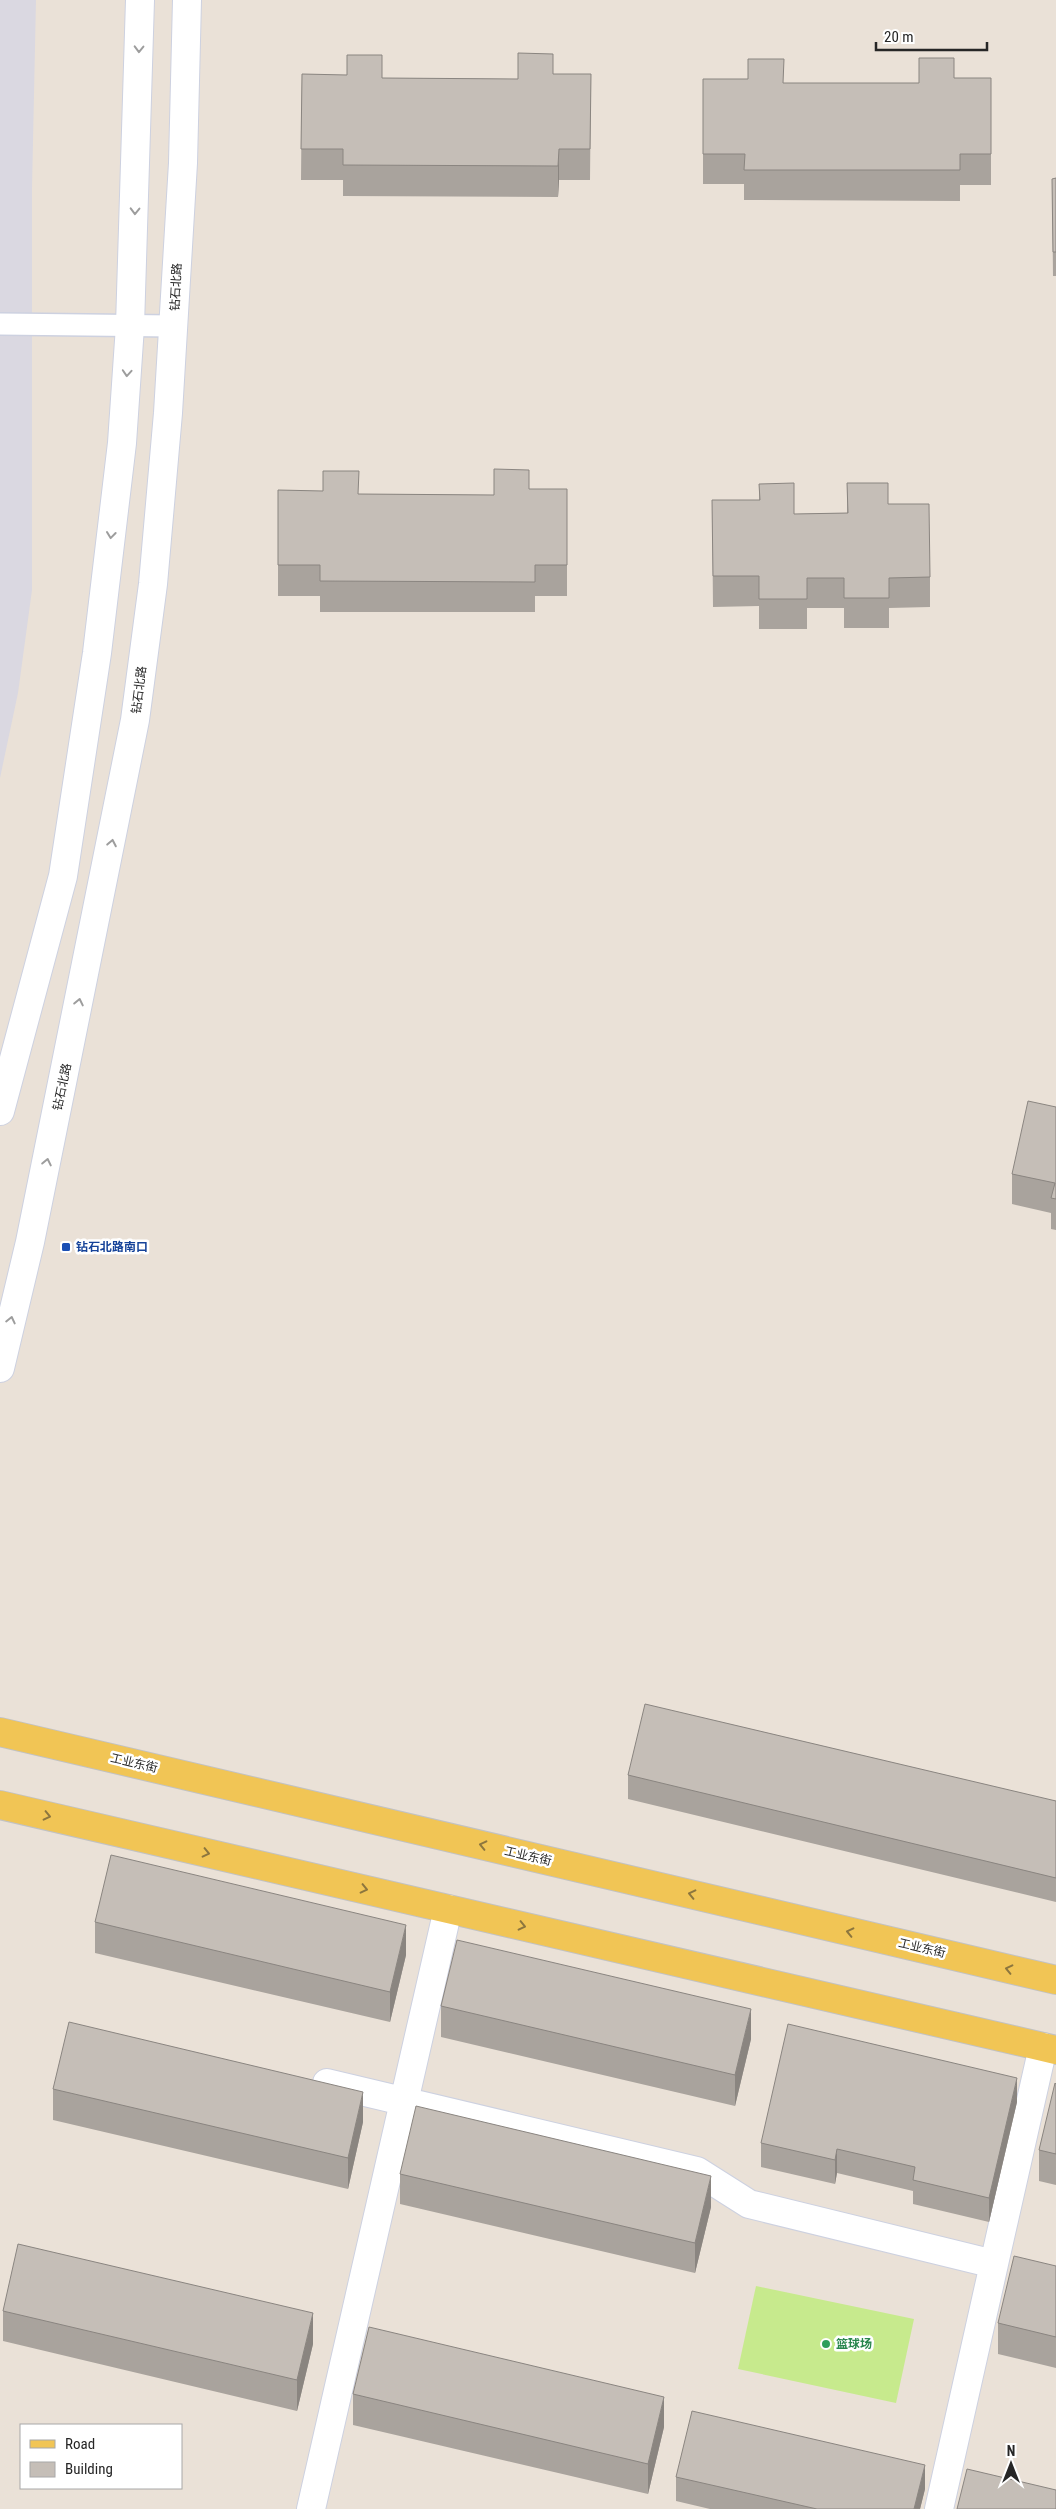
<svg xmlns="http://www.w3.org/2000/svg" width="1056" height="2509" viewBox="0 0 1056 2509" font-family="'Roboto Condensed','Noto Sans SC',sans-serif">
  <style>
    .industrial { fill: #dad8e1 }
    .pitch { fill: #c7ea8d }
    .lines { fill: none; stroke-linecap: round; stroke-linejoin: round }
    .lane-casing { stroke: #cdd1e0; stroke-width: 24 }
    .street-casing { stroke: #cdd1e0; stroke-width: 30 }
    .secondary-casing { stroke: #cdd1e0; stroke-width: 30 }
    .primary-casing { stroke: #c2c2c2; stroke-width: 30 }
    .lane { stroke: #fff; stroke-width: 21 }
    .street { stroke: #fff; stroke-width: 28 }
    .secondary { stroke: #fff; stroke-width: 28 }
    .primary { stroke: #f1c555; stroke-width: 28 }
    .wall { fill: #a9a39d }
    .shaded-wall { fill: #8a8580 }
    .building { fill: #c5beb7; stroke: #8a8580 }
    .oneway { stroke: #9d9d9d }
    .oneway2 { stroke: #8c763e }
    .transit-dot { fill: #1a4fb4; stroke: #fff; stroke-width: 2 }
    .leisure-dot { fill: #2e9e5b; stroke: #fff; stroke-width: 2 }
    .labels { text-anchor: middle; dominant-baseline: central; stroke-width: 5; stroke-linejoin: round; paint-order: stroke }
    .street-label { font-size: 12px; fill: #262626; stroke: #fff }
    .transit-label { font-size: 12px; font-weight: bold; fill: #164399; stroke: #fff; text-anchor: start }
    .leisure-label { font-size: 12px; font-weight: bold; fill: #27864d; stroke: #fff; text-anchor: start }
  </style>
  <rect width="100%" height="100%" fill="#eae1d7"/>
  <!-- industrial -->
  <path class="industrial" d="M0 0H36L32 188V590L18 693 0 778Z"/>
  <!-- pitch -->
  <path class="pitch" d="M756 2286 914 2319 896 2403 738 2369Z"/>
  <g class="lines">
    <!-- lane casing -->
    <g class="lane-casing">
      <path id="lane" d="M0 324 173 326"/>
    </g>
    <!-- street casing -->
    <g class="street-casing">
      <path id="street" d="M327 2083 697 2171 749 2204 994 2264 939 2509
        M994 2264 1043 2047
        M311 2509 448 1909"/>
    </g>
    <!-- secondary casing -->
    <g class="secondary-casing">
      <path id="secondary" d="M0 1111 63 876 97 653 122 443 130 326 140 0
        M0 1368 30 1242 135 720 153 584 168 413 183 163 187 0"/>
    </g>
    <!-- primary casing -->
    <g class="primary-casing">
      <path id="primary" d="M0 1732 1056 1980
        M0 1805 1056 2050"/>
    </g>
    <!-- lane -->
    <use href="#lane" class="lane"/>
    <!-- street -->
    <use href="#street" class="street"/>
    <!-- secondary -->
    <use href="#secondary" class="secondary"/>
    <!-- primary -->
    <use href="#primary" class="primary"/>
  </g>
  <!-- wall -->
  <path class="wall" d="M302 74 382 78 518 79 553 74H591L590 180H559L558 197 343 196V180H301Z
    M954 78H991V185H960V201L744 200V184H703V79H748L784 83H919Z
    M1056 178V276H1053L1052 179Z
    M847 483 888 504 930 577V607L889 608V628H844V608H807V629H759V606L713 607 712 500H759V484L794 514 847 513Z
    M529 489H567V596H535V612H320V596H278V490L359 494 494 495Z
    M1056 1107V1230L1051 1229V1213L1012 1204V1174Z
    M628 1775 1056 1801V1902L628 1799Z
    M95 1922 406 1955 390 2022 95 1953Z
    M441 2006 751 2039 735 2106 441 2037Z
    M1056 2084V2185L1039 2181V2150Z
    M53 2089 363 2122 348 2189 53 2120Z
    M1017 2102 989 2222 913 2204V2191L837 2173 835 2184 761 2167V2143Z
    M400 2174 711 2207 695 2273 400 2204Z
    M1056 2266V2368L998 2354V2323Z
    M3 2311 313 2344 297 2411 3 2341Z
    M353 2394 664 2427 648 2494 353 2425Z
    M676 2477 925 2489 920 2509H710L676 2501Z"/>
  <!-- shaded-wall -->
  <path class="shaded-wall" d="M559 149V180L558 197V166Z
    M406 1925V1955L390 2022V1992Z
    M751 2009V2039L735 2106V2075Z
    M1017 2078V2102L989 2222V2198Z
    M363 2092V2122L348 2189V2158Z
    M837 2149V2173L835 2184V2160Z
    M711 2176V2207L695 2273V2243Z
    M313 2313V2344L297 2411V2380Z
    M664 2397V2427L648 2494V2464Z
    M925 2465V2489L920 2509H914Z"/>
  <!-- building -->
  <path class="building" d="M518 53 553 54V74H591L590 149H559L558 166 343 165V149H301L302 74 347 75V55H382V78L518 79Z
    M919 58H954V78H991V154H960V170H744L745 154H703V79H748V59H784L783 83H919Z
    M1056 178V252H1053L1052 179Z
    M494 469 529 470V489H567V565H535V582L320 581V565H278V490L323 491V471H359L358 494 494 495Z
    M794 483V514L848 513 847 483H888V504H929L930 577 889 578V598H844V578H807V599H759V576H713L712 500H760L759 484Z
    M1028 1101 1056 1107V1199L1051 1198 1055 1183 1012 1174Z
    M645 1704 1056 1801V1878L628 1775Z
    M111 1855 406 1925 390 1992 95 1922Z
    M457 1940 751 2009 735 2075 441 2006Z
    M69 2022 363 2092 348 2158 53 2089Z
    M788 2024 1017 2078 989 2198 913 2180 915 2167 837 2149 835 2160 761 2143Z
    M1055 2083 1056 2084V2154L1039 2150Z
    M416 2106 711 2176 695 2243 400 2174Z
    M18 2244 313 2313 297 2380 3 2311Z
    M1014 2256 1056 2266V2337L998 2323Z
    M369 2327 664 2397 648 2464 353 2394Z
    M692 2411 925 2465 914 2509H817L676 2477Z
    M967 2469 1056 2490V2509H957Z"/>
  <!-- one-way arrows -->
  <defs><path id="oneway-chevron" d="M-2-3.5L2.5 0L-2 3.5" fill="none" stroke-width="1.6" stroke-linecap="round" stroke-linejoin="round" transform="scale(1.25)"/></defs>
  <g class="oneway">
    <use href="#oneway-chevron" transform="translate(139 49) rotate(91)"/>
    <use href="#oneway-chevron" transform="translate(135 211) rotate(91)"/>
    <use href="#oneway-chevron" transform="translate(127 373) rotate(94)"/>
    <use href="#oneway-chevron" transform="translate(111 535) rotate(97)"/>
    <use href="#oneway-chevron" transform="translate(112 843) rotate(-79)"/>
    <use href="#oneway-chevron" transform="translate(79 1002) rotate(-78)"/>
    <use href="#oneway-chevron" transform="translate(47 1162) rotate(-78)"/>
    <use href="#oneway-chevron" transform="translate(11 1320) rotate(-77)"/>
  </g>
  <g class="oneway2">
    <use href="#oneway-chevron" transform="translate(47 1816) rotate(13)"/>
    <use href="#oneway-chevron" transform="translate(483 1845) rotate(-167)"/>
    <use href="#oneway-chevron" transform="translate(206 1853) rotate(13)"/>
    <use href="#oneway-chevron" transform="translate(364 1889) rotate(13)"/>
    <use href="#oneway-chevron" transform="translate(692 1894) rotate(-167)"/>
    <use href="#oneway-chevron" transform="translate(522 1926) rotate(13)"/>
    <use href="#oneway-chevron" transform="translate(850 1932) rotate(-167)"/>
    <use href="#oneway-chevron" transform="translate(1009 1969) rotate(-167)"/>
  </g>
  <!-- markers -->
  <rect class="transit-dot" x="61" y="1242" width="10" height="10" rx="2.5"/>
  <circle class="leisure-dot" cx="826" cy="2344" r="5"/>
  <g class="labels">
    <!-- street labels -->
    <g class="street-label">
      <text transform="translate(176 287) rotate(-87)">钻石北路</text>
      <text transform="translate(139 690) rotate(-83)">钻石北路</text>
      <text transform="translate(62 1087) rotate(-78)">钻石北路</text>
      <text transform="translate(134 1763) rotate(13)">工业东街</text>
      <text transform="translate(528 1856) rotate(13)">工业东街</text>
      <text transform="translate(922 1948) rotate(13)">工业东街</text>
    </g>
    <!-- transit labels -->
    <g class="transit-label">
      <text x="76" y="1247">钻石北路南口</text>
    </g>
    <!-- leisure labels -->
    <g class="leisure-label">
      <text x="836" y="2344">篮球场</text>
    </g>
  </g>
  <!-- legend -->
  <rect x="20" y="2424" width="162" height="65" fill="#ffffff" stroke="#a8a8a8"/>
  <rect x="30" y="2440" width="25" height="8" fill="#f1c555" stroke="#a8a8a8"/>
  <text x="65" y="2449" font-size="15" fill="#262626">Road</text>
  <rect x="30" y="2462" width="25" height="15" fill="#c5beb7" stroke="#a8a8a8"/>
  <text x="65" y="2474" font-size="15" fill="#262626">Building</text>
  <!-- north arrow -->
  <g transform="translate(1011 2464)" stroke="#ffffff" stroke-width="4" paint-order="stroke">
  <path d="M0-4L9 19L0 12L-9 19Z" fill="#262626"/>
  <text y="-8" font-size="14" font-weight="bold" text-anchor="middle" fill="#262626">N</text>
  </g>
  <!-- scale -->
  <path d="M876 42v8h111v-8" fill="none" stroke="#262626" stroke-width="2.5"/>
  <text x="884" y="42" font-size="15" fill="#262626" stroke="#ffffff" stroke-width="4" paint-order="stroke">20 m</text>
</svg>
